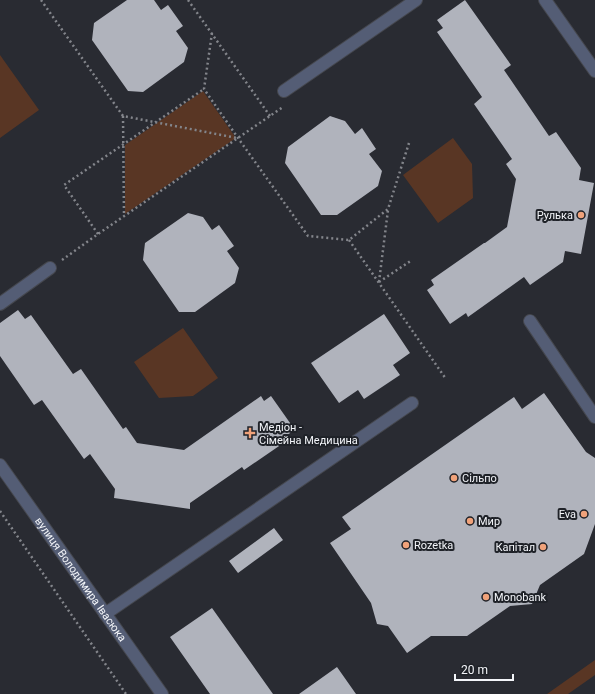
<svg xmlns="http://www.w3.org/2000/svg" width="595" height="694" viewBox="0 0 595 694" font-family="Roboto,sans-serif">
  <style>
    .green { fill: #593624 }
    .building { fill: #b0b3bc }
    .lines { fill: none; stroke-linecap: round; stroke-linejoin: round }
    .minor-casing { stroke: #45474e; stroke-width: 14 }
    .path { stroke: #83858b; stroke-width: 2.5; stroke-dasharray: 2 3; stroke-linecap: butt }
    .minor { stroke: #545d75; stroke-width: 12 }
    .poi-dot { fill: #f0a27a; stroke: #1f2228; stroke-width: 1.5 }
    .labels { text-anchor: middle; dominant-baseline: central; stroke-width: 4; stroke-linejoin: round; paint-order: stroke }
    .poi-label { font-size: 11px; fill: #f3f5f9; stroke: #1f2228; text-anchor: start }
    .street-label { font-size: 11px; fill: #f3f5f9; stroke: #1f2228 }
  </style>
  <rect width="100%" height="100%" fill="#292b32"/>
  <!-- green -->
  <path class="green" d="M0 55 39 110 0 138Z
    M203 91 236 138 125 214V145Z
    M453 138 472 164 473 198 438 223 403 175Z
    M183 328 218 378 193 396 159 398 134 362Z
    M595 660V675L568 694H547Z"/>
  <!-- building -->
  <path class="building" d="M127 0H154L161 10 168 5 183 26 176 31 188 48 184 62 143 92 128 91 92 40 94 23Z
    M465 0 511 65 504 70 549 136 556 132 581 168 579 180 594 183 581 254 565 251 563 262 530 285 524 277 468 317 466 313 450 324 427 290 434 285 431 280 484 243H485L507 227 516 179 506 164 512 159 474 104 482 97 437 32 443 28 437 20Z
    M330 116 345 121 355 134 362 128 376 149 369 154 382 171 378 186 337 215H321L285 163 288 147Z
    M188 213 203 217 212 230 219 225 234 246 227 251 239 268 235 283 195 312H179L143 260 145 243Z
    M18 310 25 319 31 315 73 374 81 369 123 429 126 427 137 443 184 450 261 396 264 401 271 396 295 430 279 440 282 444 244 470 242 467 190 503V509L114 498 115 489 90 454 84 459 42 400 34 405 0 356V323Z
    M384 314 410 353 393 365 400 375 364 399 358 390 339 403 311 363Z
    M544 393 586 452 595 458V524L584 554 540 585 532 604 510 606 467 636H431L407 653 388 626 377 624 371 603 330 543 351 529 342 517 514 397 522 409Z
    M274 528 283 540 238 573 229 561Z
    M212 608 273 694H210L170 637Z
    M337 667 356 694H299Z"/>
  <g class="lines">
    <!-- minor casing -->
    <g class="minor-casing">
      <g id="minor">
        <path d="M545 0 595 71"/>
        <path d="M284 91 416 0"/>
        <path d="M0 304 50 268"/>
        <path d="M530 321 595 417"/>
        <path id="s1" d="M0 465 162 694"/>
        <path d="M105 614 412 403"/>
      </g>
    </g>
    <!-- path -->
    <path class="path" d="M41 0 123 116 237 138
      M188 0 270 116
      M212 33 204 89 238 138 308 236 349 240 388 209 409 143
      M123 116 124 216
      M98 234 64 185 204 89
      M349 240 446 379
      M62 260 98 234 283 107
      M379 282 388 210
      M379 282 412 260
      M0 511 126 694"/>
    <!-- minor -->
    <use href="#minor" class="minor"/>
  </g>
  <!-- markers -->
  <g class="poi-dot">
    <circle cx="581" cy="215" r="4"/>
    <path d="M248 427h4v4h4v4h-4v4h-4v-4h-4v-4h4z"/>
    <circle cx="454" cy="478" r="4"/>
    <circle cx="584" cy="514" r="4"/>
    <circle cx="470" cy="521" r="4"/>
    <circle cx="406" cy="545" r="4"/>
    <circle cx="543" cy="547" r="4"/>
    <circle cx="486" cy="597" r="4"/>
  </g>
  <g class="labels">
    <!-- poi labels -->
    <g class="poi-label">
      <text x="573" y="215" text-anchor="end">Рулька</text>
      <text x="259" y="427">Медіон -<tspan x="259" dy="13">Сімейна Медицина</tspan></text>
      <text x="462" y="478">Сільпо</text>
      <text x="576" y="514" text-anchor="end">Eva</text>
      <text x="478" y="521">Мир</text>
      <text x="414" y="545">Rozetka</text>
      <text x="535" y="547" text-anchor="end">Капітал</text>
      <text x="494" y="597">Monobank</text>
    </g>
    <!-- street labels -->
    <g class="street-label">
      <text stroke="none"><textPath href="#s1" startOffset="140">вулиця Володимира Івасюка</textPath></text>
    </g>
  </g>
  <!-- scale -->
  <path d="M455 674v6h58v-6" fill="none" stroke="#f3f5f9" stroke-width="2"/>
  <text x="461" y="674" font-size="12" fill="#f3f5f9" stroke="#1f2228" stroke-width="3" paint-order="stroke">20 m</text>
</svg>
